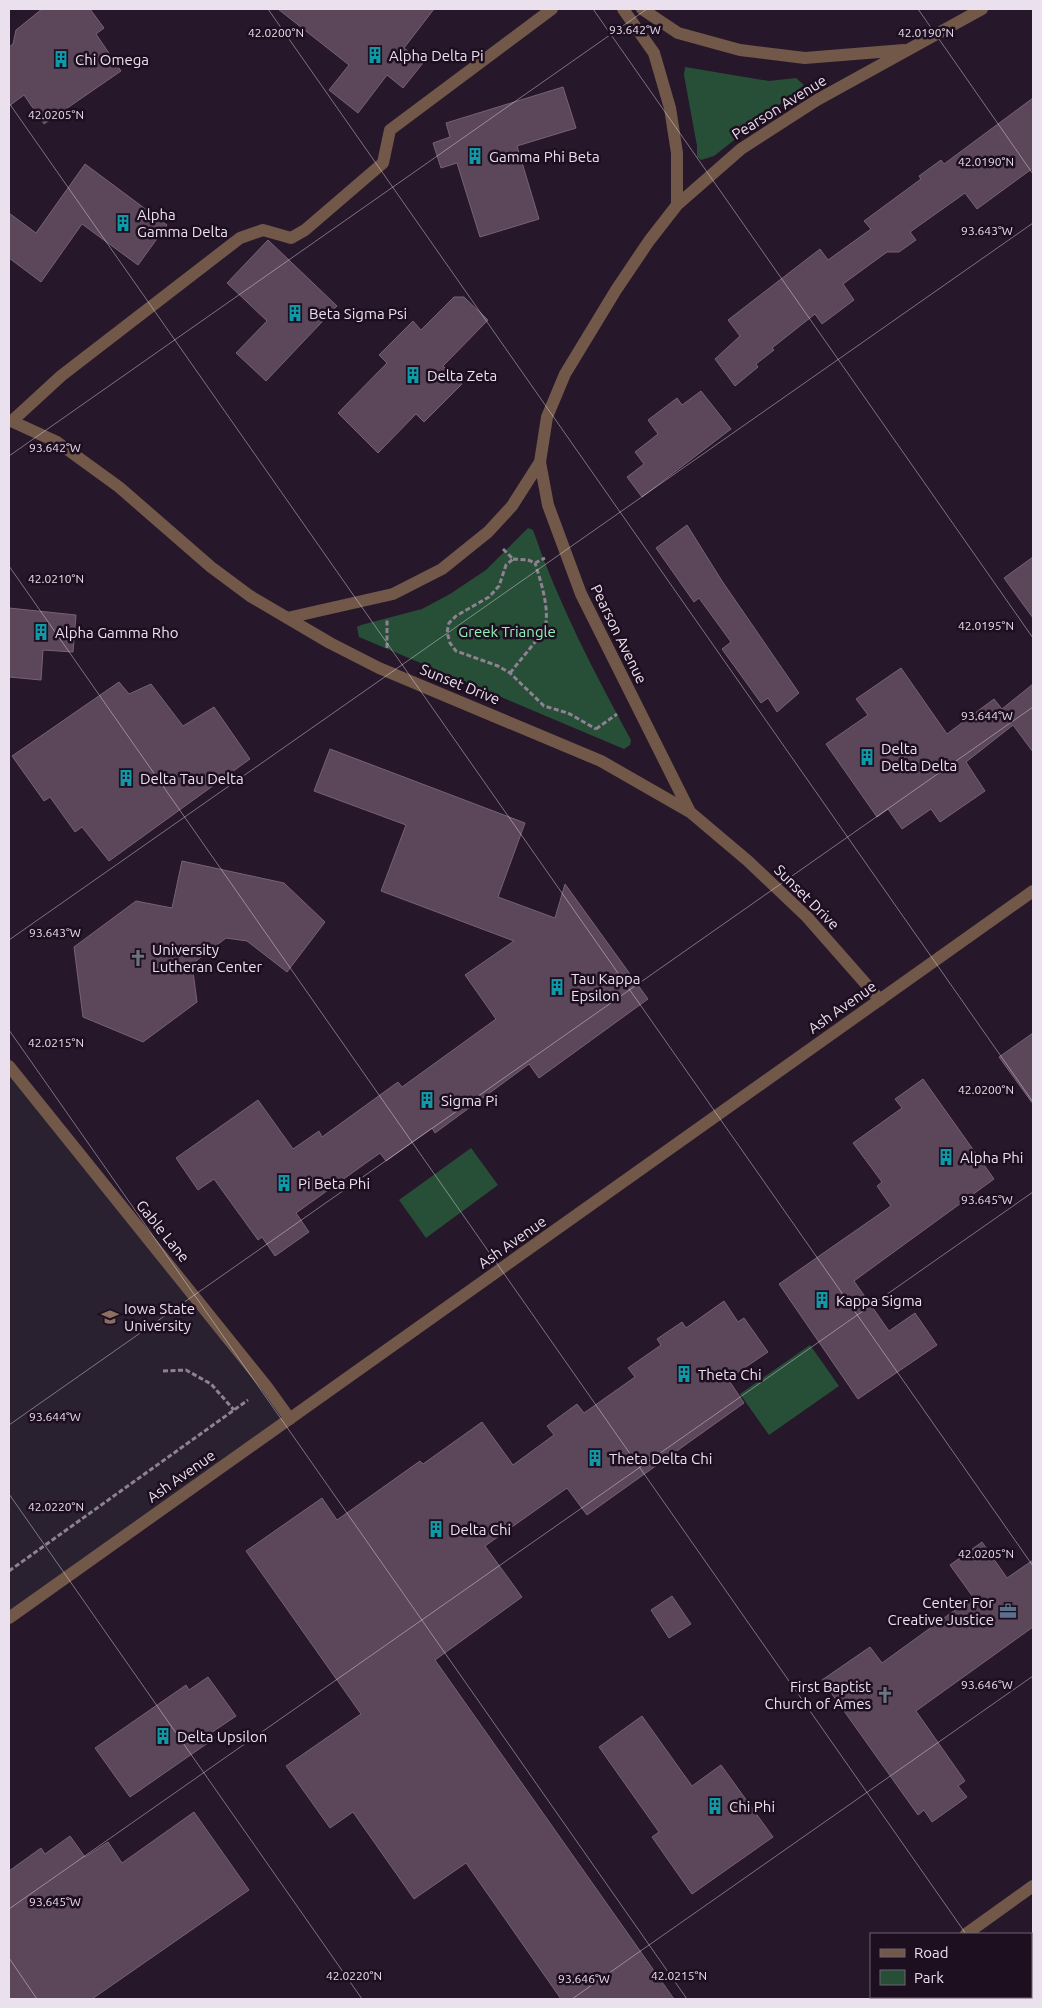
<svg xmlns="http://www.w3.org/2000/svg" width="1042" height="2008" viewBox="0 0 1042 2008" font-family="Ubuntu,sans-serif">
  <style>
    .education { fill: #292130 }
    .green { fill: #274f38 }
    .building { fill: #5c4659; stroke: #786176 }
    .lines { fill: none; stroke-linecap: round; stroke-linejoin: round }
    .path { stroke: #8e8191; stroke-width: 3; stroke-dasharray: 5 2.5; stroke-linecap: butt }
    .service { stroke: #725848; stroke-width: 12 }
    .minor { stroke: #725848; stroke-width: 12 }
    .tertiary { stroke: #725848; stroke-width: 12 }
    .ticks { fill: none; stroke: #ebe0ed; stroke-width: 1; stroke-opacity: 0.45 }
    .labels { text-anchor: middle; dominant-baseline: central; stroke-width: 5; stroke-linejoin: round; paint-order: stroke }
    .poi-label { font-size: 15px; fill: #ebe0ed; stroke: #1d0e20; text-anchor: start }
    .street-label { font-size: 15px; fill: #ebe0ed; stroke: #1d0e20 }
    .park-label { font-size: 15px; fill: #90f2b9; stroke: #1d0e20 }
    .ticks-label { font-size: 12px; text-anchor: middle; fill: #ebe0ed; stroke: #1d0e20; stroke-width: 5; stroke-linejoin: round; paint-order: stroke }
  </style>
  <rect width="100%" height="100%" fill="#27172a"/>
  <!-- education -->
  <path class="education" d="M9 1066 290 1419 9 1618Z"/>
  <!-- green -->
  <path class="green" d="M685 67 769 81 796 78 804 85 714 156 701 160 697 157V146L684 75Z
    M528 528 533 530C558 603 594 672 631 740L630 745 624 749 359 637 357 627 361 625 422 609 450 594 486 570Z
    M471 1148 498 1185 426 1238 399 1200Z
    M810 1345 839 1386 769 1435 740 1394Z"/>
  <!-- building -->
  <path class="building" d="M42 9H90L104 28 96 34 121 71 44 124 24 95 9 106V47L13 44 16 30Z
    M278 9H434L404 48 423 63 403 88 387 75 358 113 329 90 349 65Z
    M563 87 576 128 517 146 539 219 480 237 457 163 441 168 433 143 450 137 446 123Z
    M1033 98V168L977 209 965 193 910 232 916 240 899 252H887L843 284 854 300 822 324 815 314 772 348 774 350 756 364 758 367 735 386 715 359 740 336 728 320 820 249 828 260 871 229 864 221 921 179 919 176 941 160 944 164Z
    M85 164 167 225 138 265 82 224 41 282 9 258V213L36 233Z
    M268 240 337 306 266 381 236 353 267 321 227 283Z
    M454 297H464L488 320 443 366 462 384 424 422 416 414 378 453 338 413 387 363 379 355 413 321 421 330Z
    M701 391 731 429 642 497 627 477 644 464 635 452 658 434 648 420 677 398 682 405Z
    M687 525 722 581 799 693 777 712 768 698 761 703 722 649 731 642 699 598 694 602 656 548Z
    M1033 557V618L1004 578Z
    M9 608 76 615 73 652 43 650 41 680 9 677Z
    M901 668 947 734 994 699 1002 709 1033 684V752L1013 725 966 762 985 791 940 822 931 809 902 829 888 809 877 817 826 744 868 715 856 699Z
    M119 682 129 694 151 684 183 726 214 707 250 759 109 861 82 827 75 832 50 797 44 801 12 756Z
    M330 749 525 823 498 897 555 918 565 884 648 999 539 1078 529 1064 435 1133 432 1128 386 1161 380 1153 296 1213 309 1232 275 1256 262 1237 258 1240 214 1179 198 1190 176 1158 258 1100 293 1149 319 1131 322 1137 398 1082 402 1087 496 1019 465 975 514 941 381 891 406 825 314 791Z
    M182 861 284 883 325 922 287 972 247 941 226 938 192 964 197 1002 143 1042 83 1017 74 947 136 901 172 908Z
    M1033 1033V1104L999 1057Z
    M923 1079 994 1179 854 1281 889 1331 915 1313 937 1345 858 1399 779 1284 891 1206 877 1186 882 1182 853 1143 902 1108 895 1099Z
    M724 1301 738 1322 744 1318 768 1352 728 1379 744 1403 587 1515 567 1488 485 1546 522 1597 435 1660 674 1999H561L466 1863 414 1899 353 1812 330 1828 286 1766 361 1714 246 1551 322 1498 337 1520 420 1461 423 1464 482 1422 513 1465 554 1435 547 1426 577 1404 584 1413 635 1377 628 1368 661 1345 657 1339 682 1322 686 1328Z
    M982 1542 1007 1578 1033 1560V1627L916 1711 965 1781 958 1786 967 1797 932 1822 924 1810 918 1815 822 1680 870 1647 882 1663 973 1597 950 1565Z
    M672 1596 691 1624 669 1638 651 1610Z
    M208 1677 236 1716 211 1733 215 1738 130 1797 95 1748 186 1685 189 1690Z
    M642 1716 692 1786 721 1765 773 1837 692 1894 652 1837 659 1832 599 1747Z
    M194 1812 249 1890 92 1999H9V1871L41 1848 45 1854 70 1836 85 1857 108 1842 122 1863Z"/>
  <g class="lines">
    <!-- path -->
    <path class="path" d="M503 549 513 559 506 565 499 586 489 597 456 616 449 623 447 632 450 643 456 651 498 666 510 673 544 706 568 713 596 729
      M513 559 528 560 535 563 545 558
      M387 648V619
      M510 673 544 631C551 612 541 582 535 563
      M596 729 617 714
      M163 1371 186 1370 211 1384 234 1410
      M9 1571 248 1400"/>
    <!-- service -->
    <path class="service" d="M12 421 61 376 240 238 263 230 291 238 305 230 383 163 390 130 552 9"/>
    <!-- minor -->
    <path class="minor" d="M623 9 654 53 670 108 677 153V205L649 241 616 290 565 374 547 417 540 462 548 505 581 594 690 812
      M642 9 678 33 740 50 805 58 904 50
      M677 205 741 149 817 100 982 9
      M9 420 57 442 119 487 211 567 250 596 330 643 379 668 601 761 690 812 748 861 807 917 880 1000
      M287 618 393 594 442 569 488 532 512 506 540 462
      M9 1066 267 1387 290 1419
      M966 1934 1033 1886
      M876 1999 880 1997"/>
    <!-- tertiary -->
    <path class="tertiary" d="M9 1618 1033 891"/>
  </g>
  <!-- ticks -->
  <path class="ticks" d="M268 9 1033 1102M593 9 1033 638M918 9 1033 174M9 103 1033 1566M9 456 647 9M9 566 966 1934M9 940 1033 223M9 1030 687 1999M9 1425 1033 707M9 1494 362 1999M9 1909 1033 1192M9 1958 37 1999M1010 1997 1012 1999M572 1999 1033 1676"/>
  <!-- icons -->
  <defs>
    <g id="building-bare" transform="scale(1.35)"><path d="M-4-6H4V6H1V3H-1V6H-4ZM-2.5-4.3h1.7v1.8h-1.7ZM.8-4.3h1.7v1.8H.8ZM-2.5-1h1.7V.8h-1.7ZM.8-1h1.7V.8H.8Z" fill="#0f9aa8" stroke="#1d0e20" stroke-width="2.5" paint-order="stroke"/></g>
    <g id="church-bare" transform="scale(1.35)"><path d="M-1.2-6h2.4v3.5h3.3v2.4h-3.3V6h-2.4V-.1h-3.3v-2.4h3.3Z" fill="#6b7280" stroke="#1d0e20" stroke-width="2.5" paint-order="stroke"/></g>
    <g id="university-bare" transform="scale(1.35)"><path d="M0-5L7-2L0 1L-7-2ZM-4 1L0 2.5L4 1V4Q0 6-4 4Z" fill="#8d6e63" stroke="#1d0e20" stroke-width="2.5" paint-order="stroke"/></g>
    <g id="office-bare" transform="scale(1.35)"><path d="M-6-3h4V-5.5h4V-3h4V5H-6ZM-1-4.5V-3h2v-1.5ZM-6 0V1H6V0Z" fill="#5c6f8a" stroke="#1d0e20" stroke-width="2.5" paint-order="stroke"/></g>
  </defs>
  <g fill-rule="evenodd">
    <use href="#building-bare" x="375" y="55"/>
    <use href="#building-bare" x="61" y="59"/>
    <use href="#building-bare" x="475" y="156"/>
    <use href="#building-bare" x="123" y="223"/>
    <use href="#building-bare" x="295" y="313"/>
    <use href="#building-bare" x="413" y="375"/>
    <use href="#building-bare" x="41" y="632"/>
    <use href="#building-bare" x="867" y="757"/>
    <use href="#building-bare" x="126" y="778"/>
    <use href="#church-bare" x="138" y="958"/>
    <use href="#building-bare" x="557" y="987"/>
    <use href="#building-bare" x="427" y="1100"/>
    <use href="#building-bare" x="946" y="1157"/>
    <use href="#building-bare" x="284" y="1183"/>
    <use href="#building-bare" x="822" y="1300"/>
    <use href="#university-bare" x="110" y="1317"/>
    <use href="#building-bare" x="684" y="1374"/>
    <use href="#building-bare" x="595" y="1458"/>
    <use href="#building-bare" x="436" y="1529"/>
    <use href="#office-bare" x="1008" y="1611"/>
    <use href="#church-bare" x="885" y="1695"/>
    <use href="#building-bare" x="163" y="1736"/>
    <use href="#building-bare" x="715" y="1806"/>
  </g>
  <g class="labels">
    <!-- poi labels -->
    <g class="poi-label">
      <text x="389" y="55">Alpha Delta Pi</text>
      <text x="75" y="59">Chi Omega</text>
      <text x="489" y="156">Gamma Phi Beta</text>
      <text x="137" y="214">Alpha<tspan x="137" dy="17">Gamma Delta</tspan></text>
      <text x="309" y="313">Beta Sigma Psi</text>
      <text x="427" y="375">Delta Zeta</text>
      <text x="55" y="632">Alpha Gamma Rho</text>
      <text x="881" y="748">Delta<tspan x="881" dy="17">Delta Delta</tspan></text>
      <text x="140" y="778">Delta Tau Delta</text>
      <text x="152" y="949">University<tspan x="152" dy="17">Lutheran Center</tspan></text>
      <text x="571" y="978">Tau Kappa<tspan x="571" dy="17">Epsilon</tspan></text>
      <text x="441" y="1100">Sigma Pi</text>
      <text x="960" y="1157">Alpha Phi</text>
      <text x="298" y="1183">Pi Beta Phi</text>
      <text x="836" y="1300">Kappa Sigma</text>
      <text x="124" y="1308">Iowa State<tspan x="124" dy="17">University</tspan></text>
      <text x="698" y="1374">Theta Chi</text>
      <text x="609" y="1458">Theta Delta Chi</text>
      <text x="450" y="1529">Delta Chi</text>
      <text x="994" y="1602" text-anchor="end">Center For<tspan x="994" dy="17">Creative Justice</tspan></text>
      <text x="871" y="1686" text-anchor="end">First Baptist<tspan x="871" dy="17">Church of Ames</tspan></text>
      <text x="177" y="1736">Delta Upsilon</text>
      <text x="729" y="1806">Chi Phi</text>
    </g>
    <!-- street labels -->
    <g class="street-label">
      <text transform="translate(779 107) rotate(-32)">Pearson Avenue</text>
      <text transform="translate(619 634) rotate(64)">Pearson Avenue</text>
      <text transform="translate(460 684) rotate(22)">Sunset Drive</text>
      <text transform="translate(807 897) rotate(45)">Sunset Drive</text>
      <text transform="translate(842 1007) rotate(-35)">Ash Avenue</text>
      <text transform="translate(163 1231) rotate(51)">Gable Lane</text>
      <text transform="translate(512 1242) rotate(-35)">Ash Avenue</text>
      <text transform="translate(181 1476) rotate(-35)">Ash Avenue</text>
    </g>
    <!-- park labels -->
    <g class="park-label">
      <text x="507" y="631">Greek Triangle</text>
    </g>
  </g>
  <g class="ticks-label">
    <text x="635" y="34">93.642°W</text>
    <text x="276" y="37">42.0200°N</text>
    <text x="926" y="37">42.0190°N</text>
    <text x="56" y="119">42.0205°N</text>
    <text x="986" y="166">42.0190°N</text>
    <text x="987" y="235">93.643°W</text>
    <text x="55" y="452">93.642°W</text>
    <text x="56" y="583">42.0210°N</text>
    <text x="986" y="630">42.0195°N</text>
    <text x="987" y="720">93.644°W</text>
    <text x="55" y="937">93.643°W</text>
    <text x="56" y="1047">42.0215°N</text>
    <text x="986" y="1094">42.0200°N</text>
    <text x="987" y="1204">93.645°W</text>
    <text x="55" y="1421">93.644°W</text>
    <text x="56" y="1511">42.0220°N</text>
    <text x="986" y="1558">42.0205°N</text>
    <text x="987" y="1689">93.646°W</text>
    <text x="55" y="1906">93.645°W</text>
    <text x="354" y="1980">42.0220°N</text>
    <text x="679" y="1980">42.0215°N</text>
    <text x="584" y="1983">93.646°W</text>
  </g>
  <!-- border -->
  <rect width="1042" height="2008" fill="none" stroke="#ebe0ed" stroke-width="20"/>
  <!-- legend -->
  <rect x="870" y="1933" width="162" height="65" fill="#1d0e20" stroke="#6f6272"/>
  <rect x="880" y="1949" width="25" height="8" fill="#725848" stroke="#6f6272"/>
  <text x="914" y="1958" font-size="15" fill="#ebe0ed">Road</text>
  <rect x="880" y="1970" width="25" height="15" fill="#274f38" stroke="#6f6272"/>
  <text x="914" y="1983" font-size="15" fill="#ebe0ed">Park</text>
</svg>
